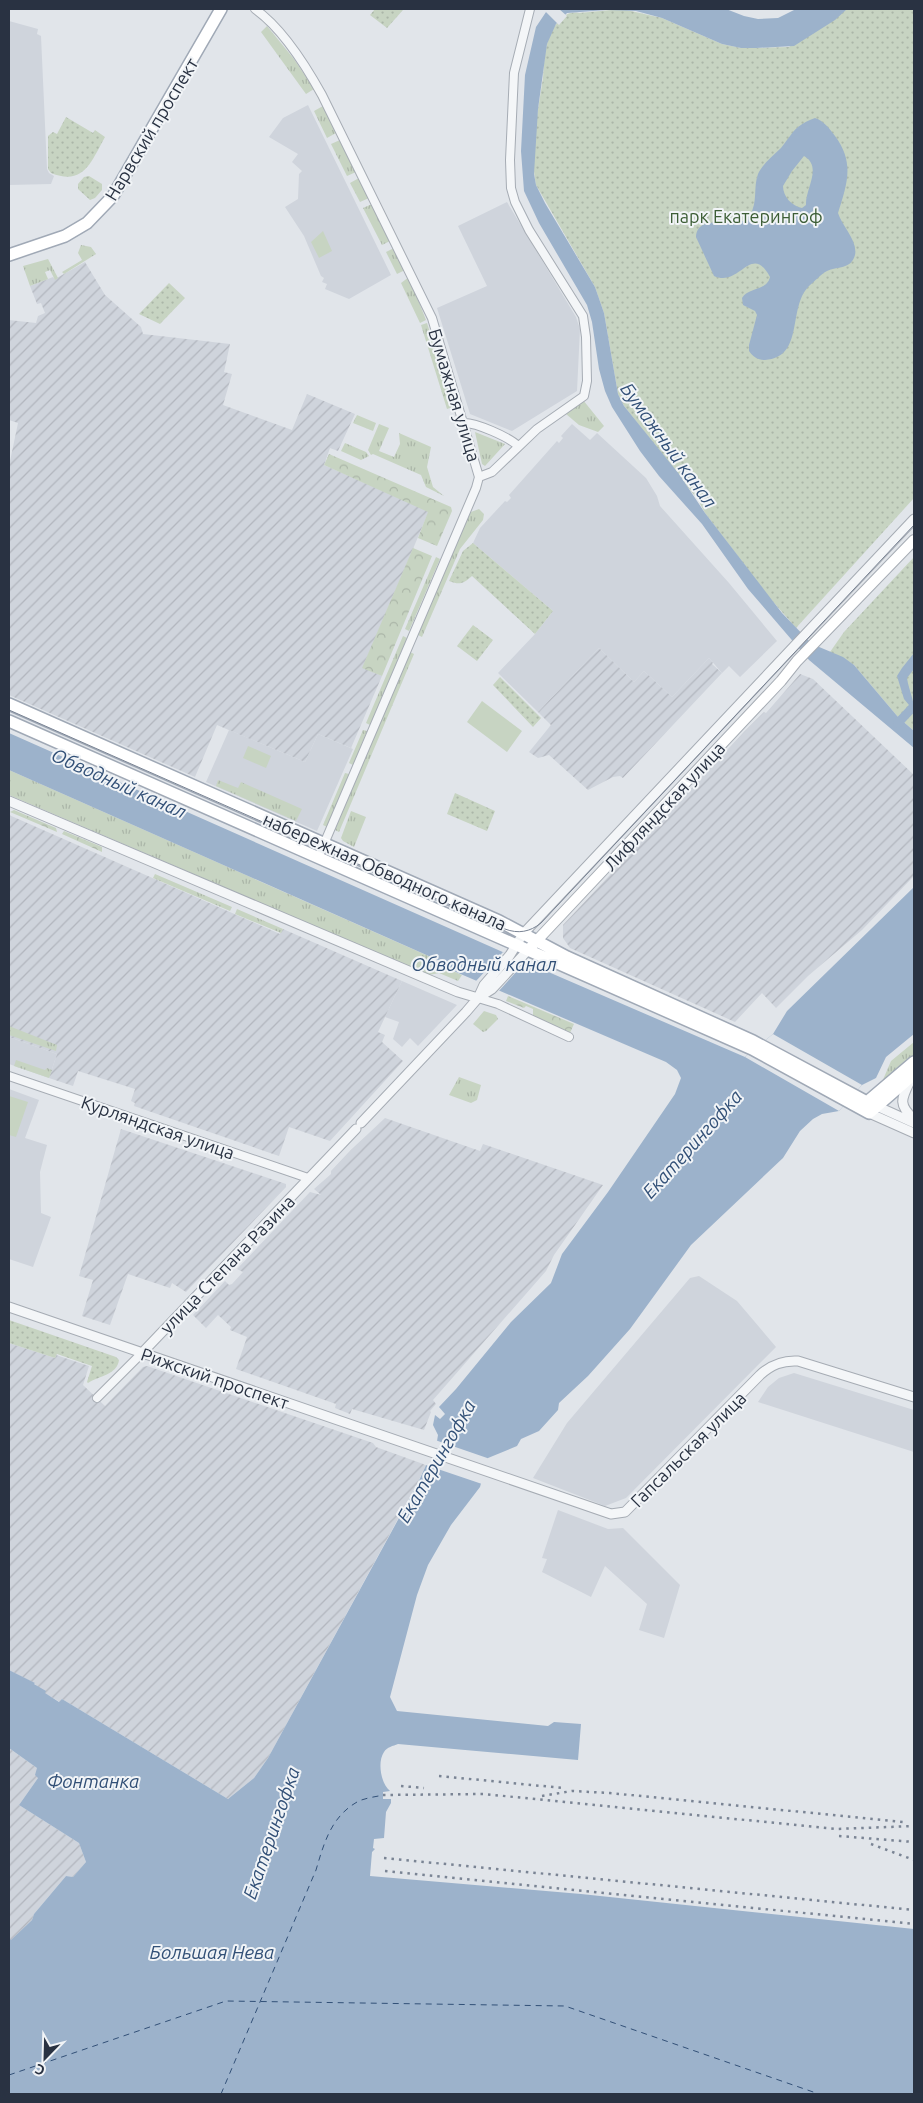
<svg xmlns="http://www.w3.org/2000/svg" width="923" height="2103" viewBox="0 0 923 2103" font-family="Ubuntu,sans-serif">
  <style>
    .built { fill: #cfd4dc }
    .industrial { fill: url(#industrial-furrows) }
    .grass { fill: url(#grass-tufts) }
    .forest { fill: url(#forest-crowns) }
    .park { fill: url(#park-dots) }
    .pitch { fill: #c7d4c2 }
    .water { fill: #9cb2cb; fill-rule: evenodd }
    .pier { fill: #e1e5ea }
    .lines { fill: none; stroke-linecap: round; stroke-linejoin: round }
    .canal { stroke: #9cb2cb; stroke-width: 9 }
    .ferry { stroke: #325077; stroke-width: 1; stroke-dasharray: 6 5; stroke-linecap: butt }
    .minor-casing { stroke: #a6acb4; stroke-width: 10 }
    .tertiary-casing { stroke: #a6acb4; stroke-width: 11 }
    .secondary-casing { stroke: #a6acb4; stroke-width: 12 }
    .primary-casing { stroke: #a0a9b6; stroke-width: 14 }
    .minor { stroke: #f4f6f8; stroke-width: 8 }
    .tertiary { stroke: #f4f6f8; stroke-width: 9 }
    .secondary { stroke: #fff; stroke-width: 10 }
    .primary { stroke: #fff; stroke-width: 11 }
    .tram { stroke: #7a8494; stroke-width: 1 }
    .rail { stroke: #7a8494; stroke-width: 2.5; stroke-dasharray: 2.5 5; stroke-linecap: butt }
    .labels { text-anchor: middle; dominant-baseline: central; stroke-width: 4; stroke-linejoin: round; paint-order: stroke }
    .street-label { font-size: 18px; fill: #293242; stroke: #f1f4f7 }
    .park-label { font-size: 18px; fill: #3d5e36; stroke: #f1f4f7 }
    .water-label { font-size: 19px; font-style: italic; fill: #325077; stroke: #f1f4f7 }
  </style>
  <defs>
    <pattern id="industrial-furrows" width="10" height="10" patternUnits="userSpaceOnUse" patternTransform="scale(1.25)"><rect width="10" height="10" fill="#cfd4dc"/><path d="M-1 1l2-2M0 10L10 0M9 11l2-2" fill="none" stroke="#b2b6be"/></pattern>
    <pattern id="grass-tufts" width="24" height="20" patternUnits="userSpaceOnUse" patternTransform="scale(1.25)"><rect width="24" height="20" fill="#c7d4c2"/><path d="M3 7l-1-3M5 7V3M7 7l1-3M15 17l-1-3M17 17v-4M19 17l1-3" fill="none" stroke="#abb6a8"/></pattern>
    <pattern id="forest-crowns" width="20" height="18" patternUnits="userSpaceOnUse" patternTransform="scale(1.25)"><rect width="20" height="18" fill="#c7d4c2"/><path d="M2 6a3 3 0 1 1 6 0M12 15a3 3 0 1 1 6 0" fill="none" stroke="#abb6a8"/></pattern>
    <pattern id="park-dots" width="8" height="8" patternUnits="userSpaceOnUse" patternTransform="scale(1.25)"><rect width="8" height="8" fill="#c7d4c2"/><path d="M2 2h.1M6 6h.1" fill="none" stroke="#abb6a8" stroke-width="1.8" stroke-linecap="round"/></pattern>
  </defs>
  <rect width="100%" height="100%" fill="#e1e5ea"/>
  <!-- built -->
  <path class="built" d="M9 21 38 29 37 34 41 36 47 169 49 173 54 176 51 184 9 185Z
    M308 105 391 275 349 299 325 289 327 284 322 282 324 278 321 276 304 236 285 207 298 199 299 174 302 171 292 162 298 154 269 137 283 118Z
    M507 202 576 317 580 329 577 391 512 431 470 414 437 308 487 286 458 226Z
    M572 424 590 440 597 433 646 478 657 496 660 506 729 583 777 641 740 677 729 666 722 673 709 658 672 697 644 671 634 682 599 648 538 712 498 673 535 634 553 611 473 543 480 528 505 501 507 502 511 498 509 495 557 441 559 443 563 438 561 436Z
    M229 730 305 762 318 734 353 749 317 831 206 782Z
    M402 981 457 1005 418 1046 410 1038 402 1047 393 1039 399 1022 385 1017Z
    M9 1037 57 1054 49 1078 9 1064Z
    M9 1089 39 1100 25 1138 47 1145 40 1172 41 1213 51 1217 33 1267 9 1259Z
    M699 1276 737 1301 776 1347 626 1498 605 1506 533 1478 567 1423 690 1278Z
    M794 1373 914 1410V1452L758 1402 768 1387 779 1378Z
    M558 1510 608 1529 623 1528 680 1585 664 1638 639 1630 647 1604 605 1566 591 1597 542 1572 547 1559 542 1558Z"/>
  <!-- industrial -->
  <path class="industrial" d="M85 262 105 295 141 327 143 334 230 344 224 372 232 374 223 405 292 430 307 394 355 414 338 451 330 448 324 465 429 511 363 667 382 676 351 748 318 734 305 762 217 725 195 777 9 695V466L18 423 9 420V320L36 323 38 316 45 313 41 303 37 304 30 286 53 277 55 279Z
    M599 648 634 682 644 671 672 697 709 658 713 663 712 664 722 673 623 778 620 776 613 777 588 790 549 755 538 758 529 752 551 725 538 712Z
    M800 674 813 679 914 775V876L862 930 808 976 776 1008 762 993 735 1022 570 948 563 938V925L744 732 764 712 766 713Z
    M9 815 280 934 283 929 402 981 378 1032 385 1035 382 1042 403 1061 330 1141 289 1127 279 1156 134 1106 135 1103 131 1101 135 1089 78 1071 73 1086 49 1078 57 1054 9 1037Z
    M385 1118 480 1151 483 1144 603 1185 554 1255 546 1271 433 1400 436 1404 430 1411 431 1412 424 1430 352 1409 350 1414 335 1408 336 1404 236 1369 247 1337 230 1330 231 1327 218 1315 206 1328 193 1315 225 1281 229 1285 232 1284 243 1272 237 1269 310 1192 321 1195 314 1189 331 1174V1171L351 1150Z
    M121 1129 286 1184V1187L186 1292 172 1283 170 1288 128 1274 110 1325 82 1316 93 1280 79 1276Z
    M9 1343 55 1358 56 1355 89 1366 83 1385 105 1406 143 1367 147 1366 373 1443 376 1447 426 1465 417 1484 268 1758 254 1778 228 1799 62 1699 60 1702 44 1693 34 1683 9 1670Z
    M9 1748 37 1768 38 1778 19 1805 79 1843 86 1862 73 1877 66 1876 34 1914 32 1920 11 1941 9 1938Z"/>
  <!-- grass -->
  <path class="grass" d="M267 26 294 59 314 89 306 94 261 32Z
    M323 106 336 133 327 138 314 111Z
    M340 140 356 172 347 176 331 144Z
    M359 178 369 198 360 202 350 183Z
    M372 204 390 241 382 245 363 208Z
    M81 245 91 247 96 254 64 274 62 272 82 260 78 253Z
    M394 248 405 270 397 274 386 252Z
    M48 259 58 278 55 280 50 270 45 272 48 279 30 286 23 266Z
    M409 277 426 320 420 323 401 283Z
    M427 323 453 407 447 409 421 325Z
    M583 400 604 426 598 432 579 425 566 414Z
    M357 415 376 423 373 431 353 423Z
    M379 424 389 428 379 451 394 457 400 444 399 433 431 447 427 467 433 487 444 496 426 487 421 475 373 454 371 455 368 450Z
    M475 432 505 444 485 466 482 464Z
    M345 443 366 452 369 456 361 460 341 451Z
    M479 509 484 514 483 520 460 549 422 637 418 635 468 516 471 512Z
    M436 557 440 559 409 631 405 629Z
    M403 636 407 638 370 725 366 723Z
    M410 652 414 654 339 832 335 830Z
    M363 730 367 731 353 765 349 763Z
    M9 770 433 958 432 962 462 975 458 981 439 973 429 975 9 795Z
    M345 773 349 774 327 827 323 825Z
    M218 780 238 788 241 782 302 809 296 821 216 786Z
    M351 811 366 817 354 847 343 841 341 838Z
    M155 874 232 907 230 911 153 878Z
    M237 909 283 929 281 933 235 914Z
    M484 1011 496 1015 498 1019 486 1031 483 1032 473 1024Z
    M9 1026 57 1045 56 1051 9 1035Z
    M914 1042V1057L882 1082 891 1061Z
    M16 1060 45 1070 47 1068 52 1070 49 1078 14 1066Z
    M459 1077 481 1085 477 1100 471 1103 449 1095Z"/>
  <!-- forest -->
  <path class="forest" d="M329 454 451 507 452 511 437 546 418 538 428 512 324 465Z
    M413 548 432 556 382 676 362 668Z
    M14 810 56 828 57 832 10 812Z
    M64 831 102 847V852L62 834Z
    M508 996 574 1024 569 1035 547 1025 533 1015V1009L526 1006 524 1008 506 1001Z"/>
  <!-- park -->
  <path class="park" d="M375 9H402L403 10 387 28 370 15Z
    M622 9 662 18 722 44 741 48H756L789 47 847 9H914V498L796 628 769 597 705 513 698 500 624 406 618 394 604 313 595 287 536 185C529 151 538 112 543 78 544 67 544 55 547 44 551 30 562 9 579 13Z
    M66 117 93 133 95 130 105 137C91 162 84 186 51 173L48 169V136L53 132 57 134Z
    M89 176 102 184V190L95 198 90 200 78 189V184L84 177Z
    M169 283 185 298 160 324 139 314Z
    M473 543 553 611 535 634 472 576C463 584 460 585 449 581L463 551Z
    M914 557V731L898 717 854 665 830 652 844 632Z
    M473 625 493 640 477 661 457 646Z
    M500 677 541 718 533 727 493 685Z
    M455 793 495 811 487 831 447 814Z
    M9 1320 116 1357 119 1360C117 1375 99 1376 88 1383L87 1382 92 1366 57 1354 55 1358 9 1343Z"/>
  <!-- pitch -->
  <path class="pitch" d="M323 231 332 251 319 258 311 242Z
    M482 701 522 731 507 752 467 722Z
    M248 746 271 756 266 768 243 758Z
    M9 1096 28 1102 16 1137 9 1135Z"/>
  <!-- water -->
  <path class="water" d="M548 9H726L744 16 758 19 778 18 796 9H847L835 20 794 46 756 48H741L722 44 662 18 636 11 606 10 567 13 556 24 547 44 538 109 534 174 536 185 545 203 595 287 604 313 618 394 624 406 679 474 705 513 782 613 812 644 843 657 854 665 898 717 914 731V748L809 660 748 589 702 524 659 476 640 451 612 407 605 391 599 369 592 322 587 305 539 223 524 191 521 151 525 75 536 27Z
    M815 118C824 121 829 128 835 136 855 163 847 184 838 213 842 226 858 241 855 255 851 270 837 266 827 271 821 274 814 282 809 286 787 308 805 357 765 360 758 360 753 357 749 351V345L757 315 755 311 743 305 742 298C749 287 767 291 770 277 751 242 740 288 714 276L696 237C698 210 739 233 750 215 758 202 753 188 758 174 763 163 773 156 781 148 787 141 791 133 798 127 803 123 809 120 815 118ZM804 156C823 167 805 189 806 205L802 208C792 206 783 197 783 186L792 171Z
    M914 653V669L907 678C909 691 914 699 914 711L904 699 897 676 902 668Z
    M9 733 523 961 745 1057 773 1034 787 1011 914 887V1034L886 1057 876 1078 862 1085 839 1111 822 1114 813 1119 800 1131 783 1158 691 1245 630 1329 588 1376 559 1403 558 1410 539 1431 521 1439 517 1446 488 1458 480 1487 451 1525 428 1565 417 1595 390 1697 397 1711 548 1726 554 1722 581 1724 578 1760 398 1744C393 1746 387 1747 384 1752 377 1762 381 1784 390 1791L383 1792V1799H391V1803L386 1812 384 1838 374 1839 373 1848 375 1849 372 1852 370 1876 581 1894 914 1929V2094H9V1938L11 1940 32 1920 34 1914 66 1876 73 1877 86 1862 79 1843 19 1805 38 1778 35 1775 37 1768 9 1748V1670L35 1683 34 1684 46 1691 45 1693 59 1702 62 1699 228 1799 254 1778 268 1758 417 1485 437 1441 438 1435 433 1425 435 1415 440 1419 445 1414 439 1407 456 1389 511 1322 551 1283 562 1254 608 1192 675 1094 681 1078 677 1070 666 1062 449 969V965L9 770Z"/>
  <!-- pier -->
  <path class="pier" d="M545 9H559L567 16 559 25 544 10Z
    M503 952 525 962 498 992 476 981Z
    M773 1034 862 1085 839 1111 745 1057Z
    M435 1440 493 1460H490L482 1484 423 1464Z"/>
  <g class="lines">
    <!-- canal -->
    <path class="canal" d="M898 723 914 706"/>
    <!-- ferry -->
    <path class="ferry" d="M9 2075 226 2001 565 2006 819 2094
      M221 2094 316 1870C324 1843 331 1817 357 1802 364 1798 375 1797 383 1795"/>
    <!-- minor casing -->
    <g class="minor-casing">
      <path id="minor" d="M255 9C282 28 306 66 322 95L432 318 479 477 476 488 318 858
        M463 423C475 422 509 437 518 446
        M479 477 492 472 537 429 584 396 587 381 586 337 583 316 529 230 515 202 511 188 510 160 514 73 530 9
        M478 998 498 1004 569 1037
        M9 1076 308 1178
        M97 1398 142 1353"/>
    </g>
    <!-- tertiary casing -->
    <g class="tertiary-casing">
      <path id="tertiary" d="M9 801 458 992 478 998
        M478 998 492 989 528 950
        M911 1079C902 1098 897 1104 914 1119
        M872 1104 914 1123
        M869 1113 914 1133
        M361 1123 466 1012 478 998 484 985 510 955 523 934 914 519
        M9 1307 611 1514 625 1512 760 1375C771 1365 782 1360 798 1361L914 1397
        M142 1353 356 1129"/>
    </g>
    <!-- secondary casing -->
    <g class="secondary-casing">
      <path id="secondary" d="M528 950 781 681 797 661 914 540"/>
    </g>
    <!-- primary casing -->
    <g class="primary-casing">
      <path id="primary" d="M9 255 65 236 87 223 113 196 221 9
        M9 704 499 921 567 957 753 1041 867 1102 914 1062
        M9 721 752 1049 869 1113 914 1074"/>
    </g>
    <!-- minor -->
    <use href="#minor" class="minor"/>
    <!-- tertiary -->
    <use href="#tertiary" class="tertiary"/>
    <!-- secondary -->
    <use href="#secondary" class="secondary"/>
    <!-- primary -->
    <use href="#primary" class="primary"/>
    <!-- tram -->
    <path class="tram" d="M9 710 505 929C518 934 530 932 541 923L914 525"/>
    <!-- rail -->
    <path class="rail" d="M439 1776 563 1788
      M401 1786 424 1788
      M383 1795 484 1794 836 1829 914 1826
      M542 1796 572 1791 610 1793 903 1822
      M839 1836 914 1842
      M871 1844 914 1860
      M384 1858 914 1910
      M385 1871 914 1924"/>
  </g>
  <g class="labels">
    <!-- street labels -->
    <g class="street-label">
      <text transform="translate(151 129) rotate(-59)">Нарвский проспект</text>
      <text transform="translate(455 395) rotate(73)">Бумажная улица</text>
      <text transform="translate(664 806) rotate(-47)">Лифляндская улица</text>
      <text transform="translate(385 871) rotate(24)">набережная Обводного канала</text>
      <text transform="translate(158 1127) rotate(19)">Курляндская улица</text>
      <text transform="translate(227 1264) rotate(-46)">улица Степана Разина</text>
      <text transform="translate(215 1378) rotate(19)">Рижский проспект</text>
      <text transform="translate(688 1449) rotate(-45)">Гапсальская улица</text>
    </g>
    <!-- park labels -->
    <g class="park-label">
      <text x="746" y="216">парк Екатерингоф</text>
    </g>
    <!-- water labels -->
    <g class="water-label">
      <text transform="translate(669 445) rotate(54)">Бумажный канал</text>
      <text transform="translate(119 783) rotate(24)">Обводный канал</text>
      <text x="484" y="964">Обводный канал</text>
      <text transform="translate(692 1144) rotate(-48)">Екатерингофка</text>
      <text transform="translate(436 1461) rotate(-60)">Екатерингофка</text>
      <text x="93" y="1781">Фонтанка</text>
      <text transform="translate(271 1833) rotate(-71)">Екатерингофка</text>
      <text x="212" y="1952">Большая Нева</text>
    </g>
  </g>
  <!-- border -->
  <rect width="923" height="2103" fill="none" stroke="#293242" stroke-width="20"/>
  <!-- north arrow -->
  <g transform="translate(45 2058) rotate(203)" stroke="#f1f4f7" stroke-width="4" paint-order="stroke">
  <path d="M0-4L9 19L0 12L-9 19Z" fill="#293242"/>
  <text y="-8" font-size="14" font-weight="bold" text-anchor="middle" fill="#293242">С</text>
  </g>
</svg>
